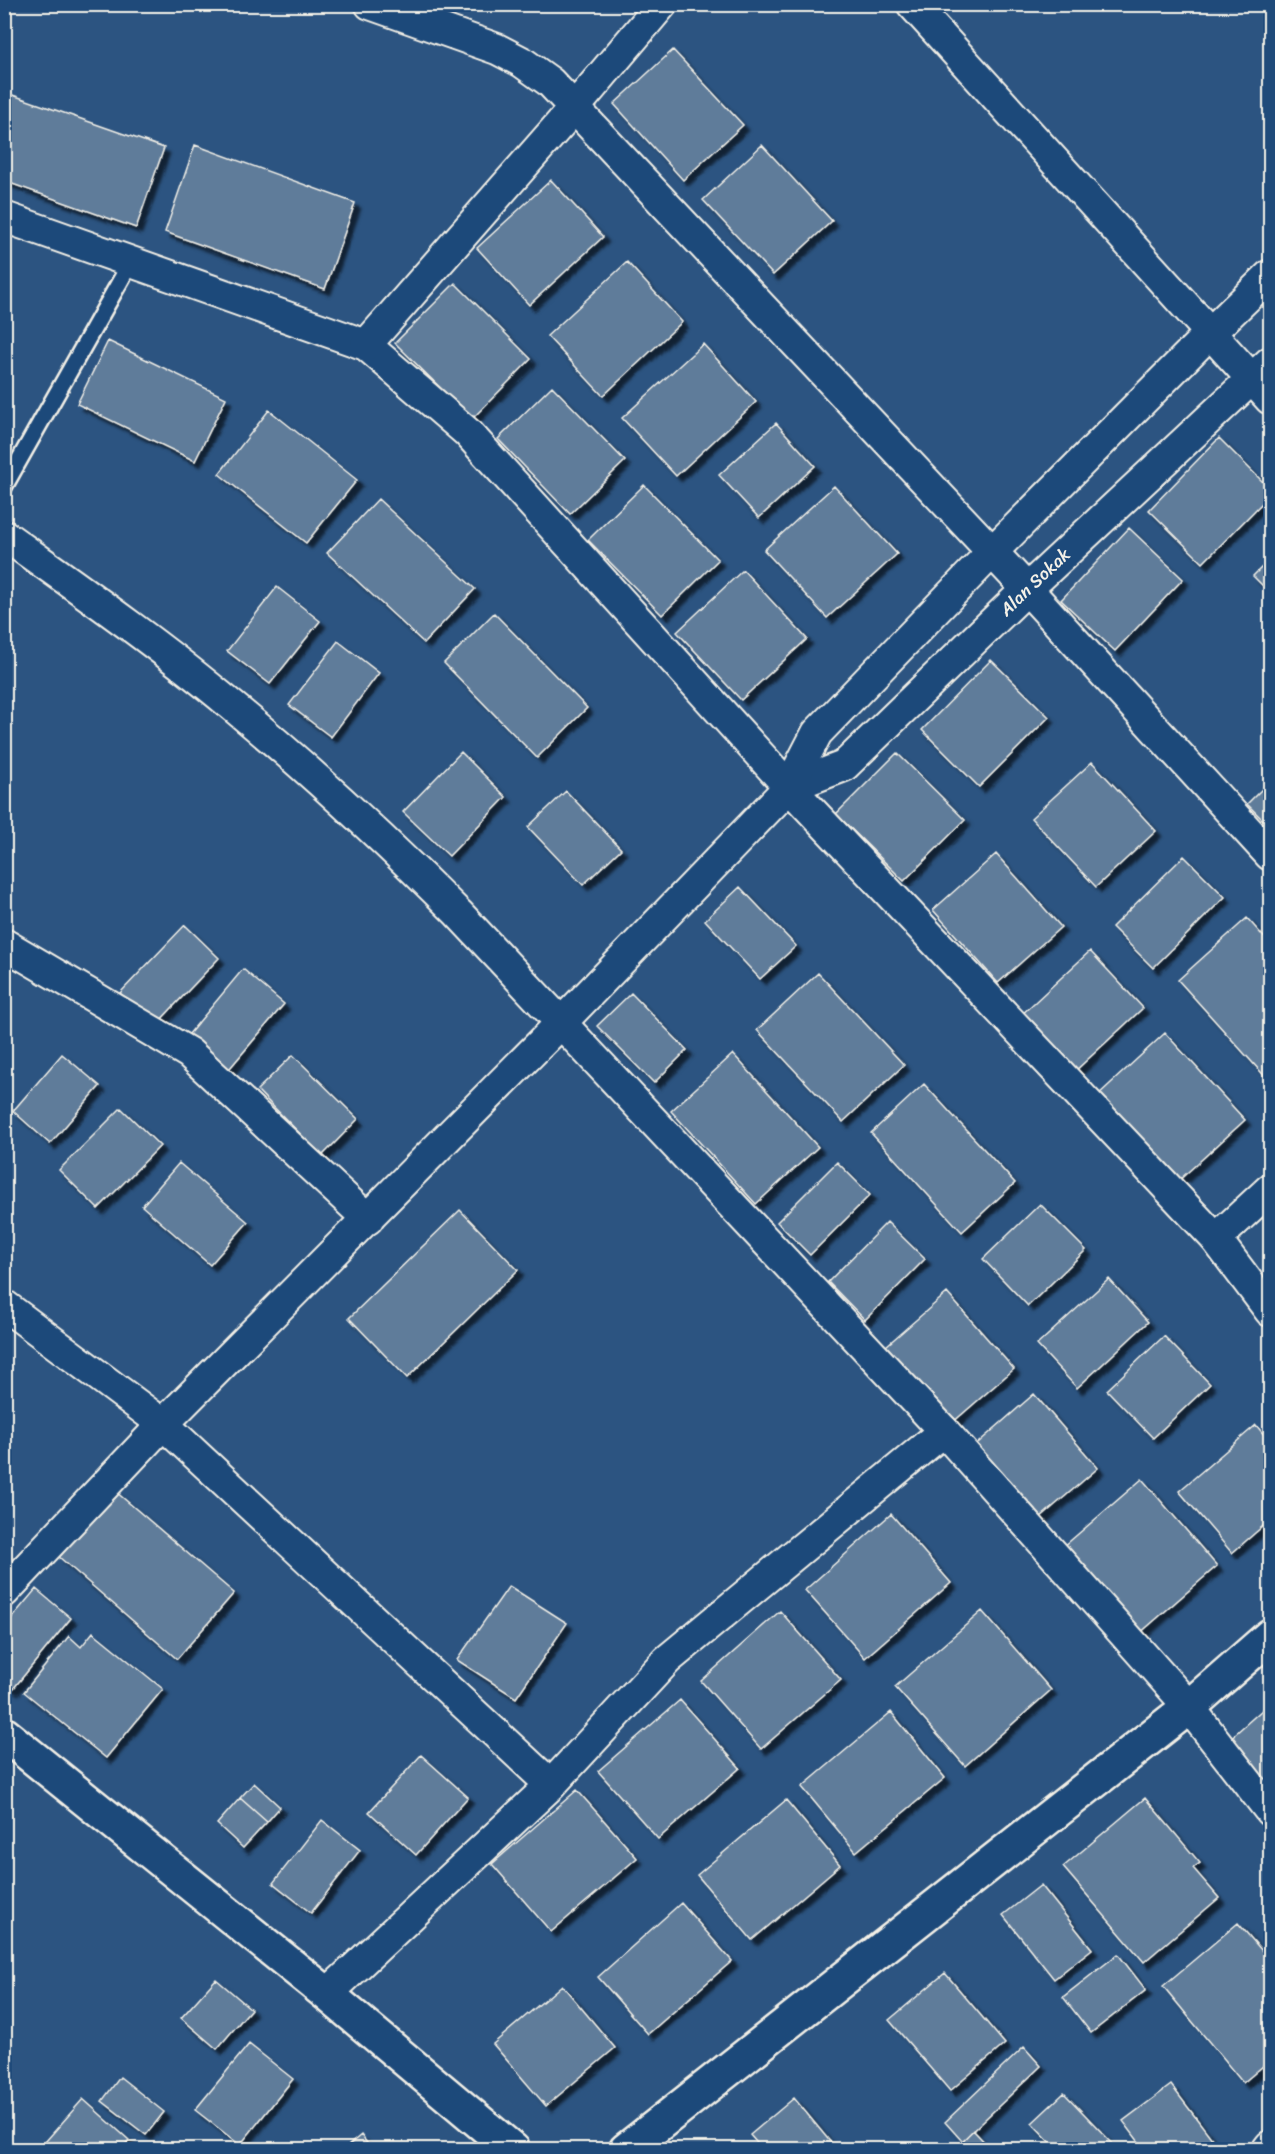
<svg xmlns="http://www.w3.org/2000/svg" width="1275" height="2154" viewBox="0 0 1275 2154" font-family="Sriracha,sans-serif">
  <style>
    .building { fill: #5e7b9a; stroke: #f4f1e8; stroke-width: 1.5; filter: url(#shadow) }
    .lines { fill: none; stroke-linecap: round; stroke-linejoin: round }
    .lane-casing { stroke: #f4f1e8; stroke-width: 20 }
    .street-casing { stroke: #f4f1e8; stroke-width: 34 }
    .secondary-casing { stroke: #f4f1e8; stroke-width: 38 }
    .lane { stroke: #1f4a7a; stroke-width: 15 }
    .street { stroke: #1f4a7a; stroke-width: 30 }
    .secondary { stroke: #1f4a7a; stroke-width: 33 }
    .labels { text-anchor: middle; dominant-baseline: central; stroke-width: 4.5; stroke-linejoin: round; paint-order: stroke }
    .street-label { font-size: 18px; fill: #f4f1e8; stroke: #1f4a7a }
  </style>
  <defs>
    <filter id="shadow"><feDropShadow dx="5.5" dy="5.5" stdDeviation="1.5" flood-color="#0009"/></filter>
  </defs>
  <rect width="100%" height="100%" fill="#2c5481"/>
  <filter id="ink" filterUnits="userSpaceOnUse"><feTurbulence type="fractalNoise" baseFrequency=".0167" numOctaves="2"/><feDisplacementMap in="SourceGraphic" scale="12" xChannelSelector="R" yChannelSelector="G"/><feConvolveMatrix kernelMatrix="1 2 1 2 8 2 1 2 1" color-interpolation-filters="sRGB"/></filter>
  <g filter="url(#ink)">
    <!-- building -->
    <path class="building" d="M673 50 743 125 683 180 614 104Z
      M4 92 164 148 136 228 4 181Z
      M195 145 355 203 325 289 165 232Z
      M762 145 832 221 773 275 703 200Z
      M551 180 603 237 529 305 477 248Z
      M627 262 682 322 603 396 547 336Z
      M455 283 531 359 472 419 395 343Z
      M108 341 226 398 195 461 77 404Z
      M703 344 756 402 676 476 622 418Z
      M552 386 625 461 570 514 498 439Z
      M269 410 357 480 306 543 219 474Z
      M776 423 815 466 759 518 719 475Z
      M1219 438 1270 489V495L1203 563 1149 510Z
      M644 485 718 560 662 615 588 540Z
      M834 486 897 554 827 618 764 550Z
      M378 499 475 589 424 643 327 553Z
      M1129 528 1183 579 1115 651 1061 600Z
      M1270 559V593L1253 576Z
      M743 570 807 639 741 700 677 632Z
      M277 587 320 621 270 684 227 651Z
      M494 613 587 708 537 758 444 663Z
      M338 641 379 673 331 737 289 705Z
      M991 660 1049 717 979 787 922 730Z
      M461 752 506 797 449 856 403 812Z
      M897 753 965 820 904 881 836 814Z
      M1092 762 1156 831 1096 887 1031 818Z
      M1270 781V827L1247 804Z
      M566 791 621 849 583 885 528 827Z
      M996 854 1061 927 998 983 933 910Z
      M1184 856 1225 897 1153 968 1112 927Z
      M740 887 796 946 760 979 705 920Z
      M1247 918 1270 944V1082L1178 980Z
      M185 925 219 958 155 1026 120 993Z
      M1090 951 1143 1008 1073 1073 1020 1016Z
      M243 969 284 1004 225 1074 184 1040Z
      M818 973 904 1065 843 1122 757 1030Z
      M631 993 687 1050 654 1083 597 1026Z
      M1165 1033 1245 1120 1177 1182 1097 1096Z
      M62 1054 100 1086 50 1144 13 1111Z
      M733 1054 818 1147 756 1204 671 1111Z
      M293 1055 358 1119 322 1156 257 1090Z
      M924 1084 1015 1183 962 1232 871 1133Z
      M121 1108 160 1146 98 1209 59 1170Z
      M837 1162 870 1195 810 1255 777 1222Z
      M179 1163 248 1222 210 1265 142 1206Z
      M1040 1204 1086 1250 1028 1306 983 1259Z
      M460 1210 518 1270 407 1378 349 1318Z
      M887 1222 925 1259 865 1320 828 1282Z
      M1109 1279 1148 1322 1077 1388 1037 1345Z
      M947 1293 1014 1369 952 1423 886 1346Z
      M1164 1336 1210 1384 1153 1438 1107 1390Z
      M1034 1394 1098 1468 1034 1523 971 1449Z
      M1256 1425 1270 1442V1520L1232 1553 1179 1491Z
      M1142 1479 1217 1566 1139 1634 1063 1547Z
      M115 1491 234 1593 177 1659 59 1557Z
      M891 1514 951 1583 865 1658 805 1590Z
      M509 1586 567 1623 516 1698 457 1660Z
      M36 1589 71 1618 13 1689 4 1683V1627Z
      M780 1611 841 1680 761 1749 701 1681Z
      M982 1611 1051 1690 965 1766 895 1687Z
      M93 1632 163 1689 106 1758 24 1692 69 1636 81 1647Z
      M680 1700 740 1768 658 1839 598 1771Z
      M1270 1703V1793L1226 1742Z
      M891 1712 945 1778 856 1852 802 1787Z
      M421 1755 468 1797 416 1855 369 1812Z
      M254 1783 280 1807 267 1822 240 1798Z
      M577 1790 637 1858 551 1932 492 1864Z
      M240 1798 267 1822 243 1848 217 1824Z
      M1145 1798 1200 1863 1193 1868 1219 1898 1144 1962 1063 1867Z
      M786 1800 840 1865 752 1940 697 1875Z
      M322 1820 360 1850 311 1913 273 1883Z
      M1041 1885 1092 1949 1054 1979 1003 1915Z
      M681 1903 732 1961 648 2034 598 1977Z
      M1238 1923 1263 1952 1270 1947V2060L1243 2083 1163 1986Z
      M1118 1954 1146 1990 1091 2033 1063 1997Z
      M945 1973 1005 2044 950 2091 889 2020Z
      M216 1979 251 2009 217 2049 181 2018Z
      M562 1985 615 2048 546 2106 493 2044Z
      M249 2044 293 2079 240 2145 195 2110Z
      M1024 2047 1041 2066 962 2141 945 2122Z
      M120 2077 164 2112 146 2135 102 2101Z
      M1171 2085 1219 2148 1216 2150H1145L1123 2121Z
      M1064 2093 1112 2143 1105 2150H1058L1032 2123Z
      M794 2098 837 2150H763L750 2135Z
      M83 2099 129 2140 120 2150H38Z
      M973 2130 992 2150H954Z
      M361 2135 372 2150H343Z"/>
    <g class="lines">
      <!-- lane casing -->
      <g class="lane-casing">
        <path id="lane" d="M4 487 131 262"/>
      </g>
      <!-- street casing -->
      <g class="street-casing">
        <g id="street">
          <path d="M370 4 497 49 522 62 550 82 1027 589 1270 855"/>
          <path d="M912 4 1270 399"/>
          <path d="M4 217 366 345 468 433 789 787 1216 1239 1270 1311"/>
          <path d="M366 345 575 107 662 4"/>
          <path d="M4 535C81 590 158 644 230 704 310 770 385 840 458 913L944 1431 1189 1707 1270 1811"/>
          <path id="s1" d="M789 787 844 766 1027 589 1270 362"/>
          <path d="M4 944 189 1053 368 1219"/>
          <path d="M1216 1239 1270 1189"/>
          <path d="M4 1305 163 1424 551 1785"/>
          <path d="M4 1592 163 1424 561 1023 789 787 817 733 992 552 1210 333 1270 275"/>
          <path d="M327 1994 551 1785 667 1660 944 1431"/>
          <path d="M1267 2150 1270 2146"/>
        </g>
      </g>
      <!-- secondary casing -->
      <g class="secondary-casing">
        <path id="secondary" d="M4 1734 327 1994 513 2150
          M626 2150 1189 1707 1270 1636"/>
      </g>
      <!-- lane -->
      <use href="#lane" class="lane"/>
      <!-- street -->
      <use href="#street" class="street"/>
      <!-- secondary -->
      <use href="#secondary" class="secondary"/>
    </g>
  </g>
  <g class="labels">
    <!-- street labels -->
    <g class="street-label">
      <text stroke="none"><textPath href="#s1" startOffset="324">Alan Sokak</textPath></text>
    </g>
  </g>
  <!-- margin -->
  <rect width="1275" height="2154" fill="none" stroke="#1f4a7a" stroke-width="24"/>
  <rect x="12" y="12" width="1251" height="2130" fill="none" stroke="#f4f1e8" stroke-width="2" filter="url(#ink)"/>
</svg>
